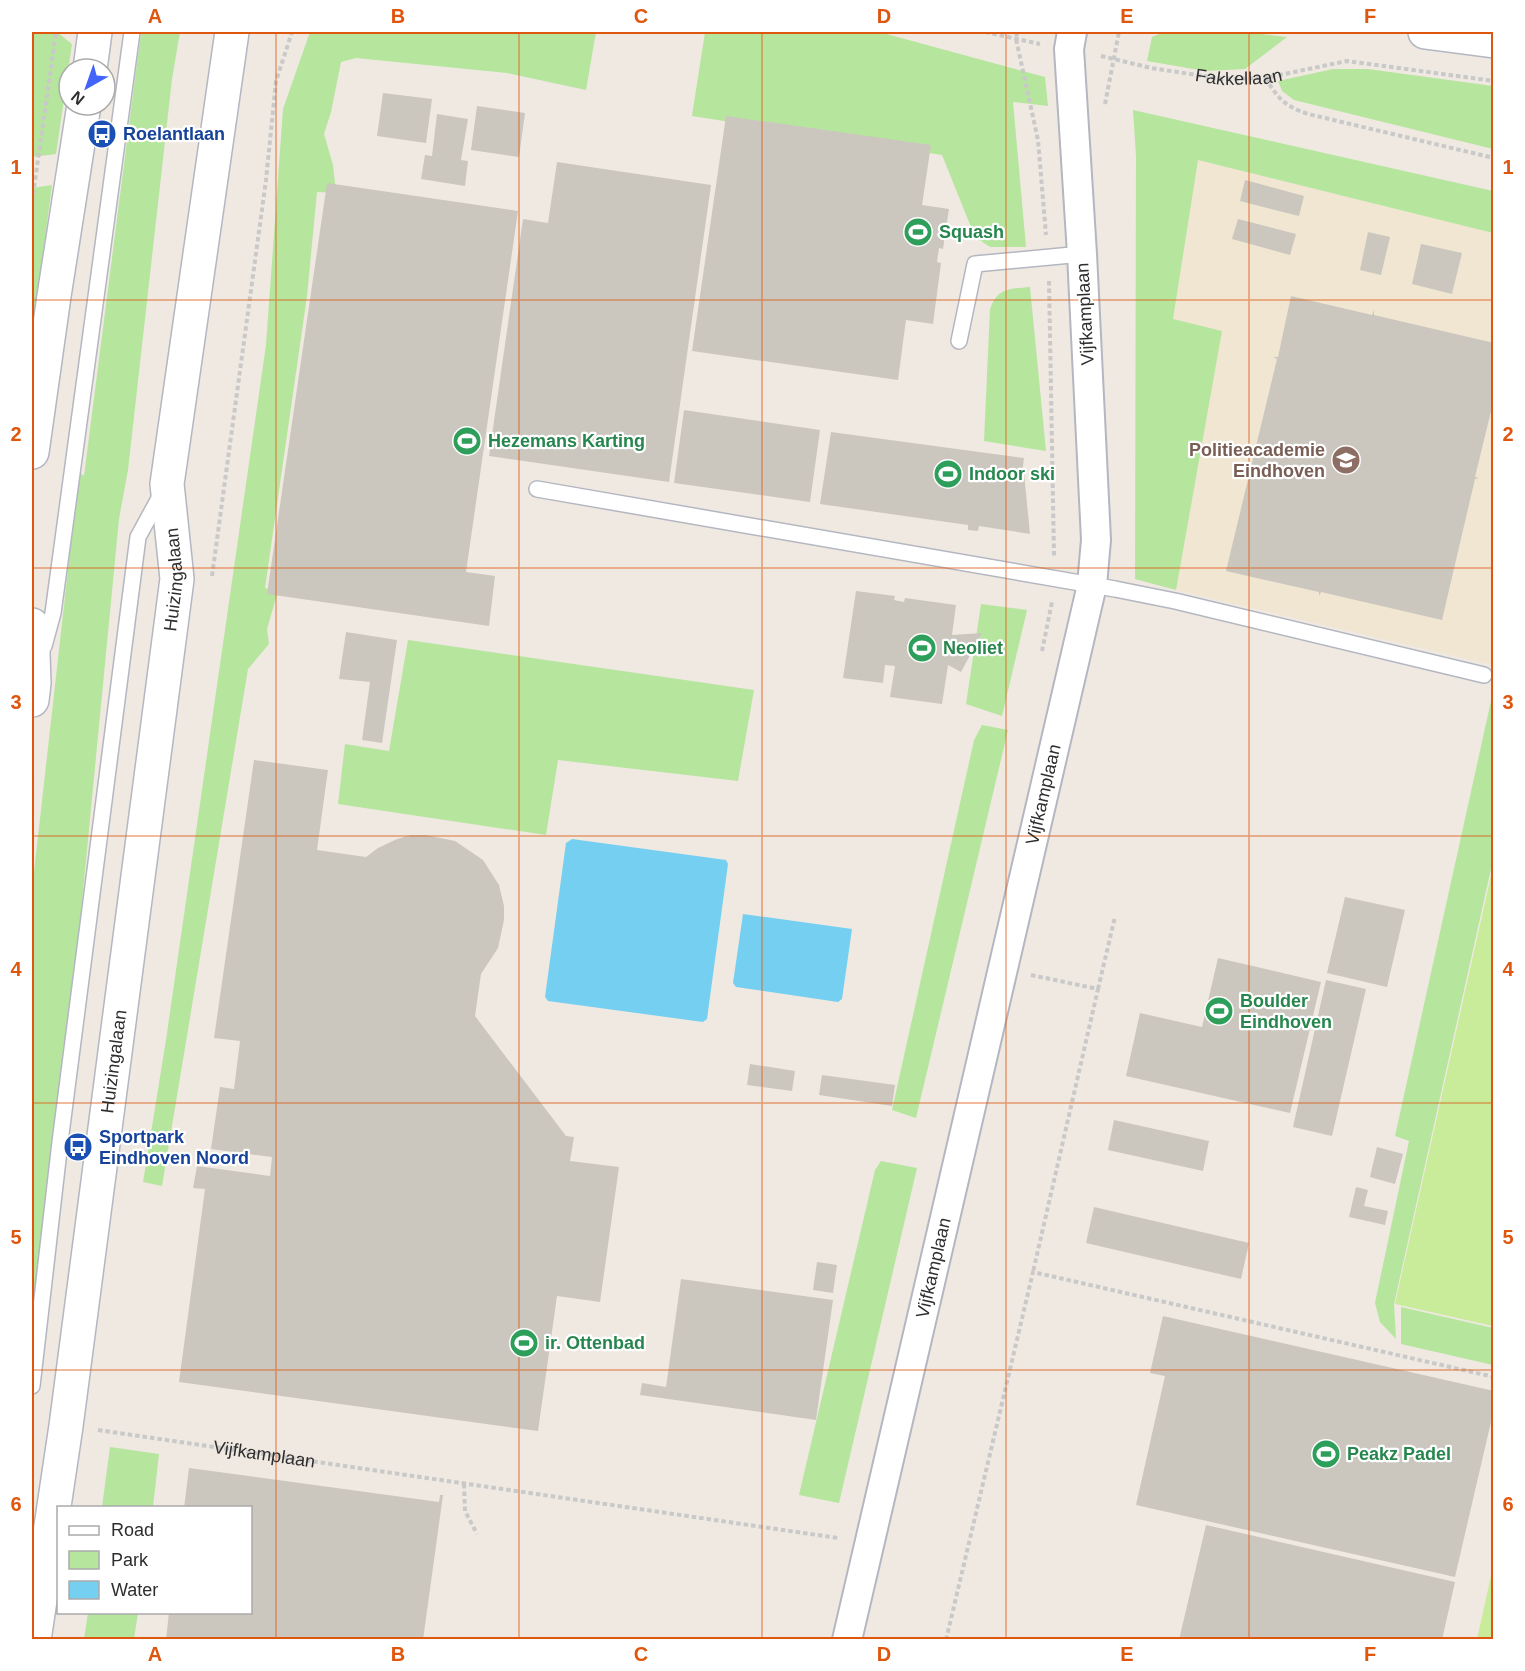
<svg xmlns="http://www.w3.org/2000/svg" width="1525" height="1671" viewBox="0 0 1525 1671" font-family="Helvetica,sans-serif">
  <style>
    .education { fill: #f0e6d1 }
    .green { fill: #b6e59e }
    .pitch { fill: #c9ec9a }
    .water { fill: #75cff0 }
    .building { fill: #cbc7bf }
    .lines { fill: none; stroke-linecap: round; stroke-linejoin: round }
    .lane-casing { stroke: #b4b7c1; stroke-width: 18 }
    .street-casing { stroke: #b4b7c1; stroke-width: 32 }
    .secondary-casing { stroke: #b4b7c1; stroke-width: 36 }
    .path { stroke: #c9c9c9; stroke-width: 4; stroke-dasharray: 4.5 3; stroke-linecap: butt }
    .lane { stroke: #fff; stroke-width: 15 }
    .street { stroke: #fff; stroke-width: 28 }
    .secondary { stroke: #fff; stroke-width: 33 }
    .grid { fill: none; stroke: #df570e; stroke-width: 1.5; stroke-opacity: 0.55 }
    .labels { text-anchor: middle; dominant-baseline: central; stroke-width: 4.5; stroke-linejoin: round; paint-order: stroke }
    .street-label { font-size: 18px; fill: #2e2e2e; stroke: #fff }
    .transit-label { font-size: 18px; font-weight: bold; fill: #164399; stroke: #fff; text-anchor: start }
    .leisure-label { font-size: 18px; font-weight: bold; fill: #27864d; stroke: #fff; text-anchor: start }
    .education-label { font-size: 18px; font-weight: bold; fill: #785e54; stroke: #fff; text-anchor: end }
    .neatline { fill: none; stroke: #df570e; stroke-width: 2 }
    .grid-label { font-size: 20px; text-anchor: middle; font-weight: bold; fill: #df570e }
  </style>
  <rect width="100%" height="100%" fill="#efe9e1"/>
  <!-- education -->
  <path class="education" d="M1198 160 1493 233V665L1176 590 1222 331 1173 319Z"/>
  <!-- green -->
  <path class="green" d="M32 32H57L72 44 56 154 32 157Z
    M141 32H180L172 79 128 470 119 519 76 964 66 1058 32 1315V890L79 472 84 476Z
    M310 32H596L586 90 507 73 356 58 341 62 331 112 324 134 333 165 336 193 317 192 307 296 265 588 278 591 267 629 269 644 248 669 162 1186 143 1182 166 1040 266 345 283 109Z
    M705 32H879L1045 77 1048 106 1013 102 1026 247H990L975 237 942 155 692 116Z
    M1164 32H1245L1287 37 1245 69 1205 71 1147 61 1152 37Z
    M1333 69H1368L1493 86V149L1294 100 1282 91 1278 81Z
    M1133 110 1493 191V233L1198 160 1173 319 1222 331 1176 590 1135 579 1136 156Z
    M52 185 32 338V188Z
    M1030 287 1046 451 984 441 990 309C998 287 1010 289 1030 287Z
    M981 604 1027 610 1002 716 966 704Z
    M408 640 754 690 738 781 558 760 546 835 338 804 345 744 389 751Z
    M1493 692V860L1394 1304 1396 1339 1380 1322 1375 1303 1409 1141 1395 1136Z
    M982 725 1008 730 916 1118 892 1110 974 740Z
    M881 1161 917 1168 839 1503 799 1495 875 1170Z
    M1401 1307 1493 1328V1365L1401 1344Z
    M110 1447 159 1454 153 1507H102Z
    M88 1613H138L134 1639H84Z"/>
  <!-- pitch -->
  <path class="pitch" d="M1493 867V1326L1395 1304Z
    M1493 1567V1639H1477Z"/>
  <!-- water -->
  <path class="water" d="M572 839 726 860 728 864 707 1019 703 1022 548 1001 545 997 566 843Z
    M743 914 852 929 842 999 838 1002 736 987 733 983Z"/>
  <!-- building -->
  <path class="building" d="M383 93 432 99 426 143 377 136Z
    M477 106 525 113 519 157 471 150Z
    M437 114 468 119 461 160 468 161 465 186 421 179 425 155 432 156Z
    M726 116 931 145 922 205 949 209 943 249 939 248 937 262 941 263 933 324 906 320 898 380 692 351Z
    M557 162 711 185 669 482 489 456 523 219 548 223Z
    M1245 180 1304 196 1299 216 1240 201Z
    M327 183 518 211 466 572 495 576 489 626 267 594Z
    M1238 219 1296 234 1290 255 1232 239Z
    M1368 232 1390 237 1381 275 1360 270Z
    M1421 244 1462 253 1452 294 1412 284Z
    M1291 296 1372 315 1374 310V315L1494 343V399L1475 477 1479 478 1475 479 1442 620 1321 592 1319 596V592L1226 571 1277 359 1273 357H1278Z
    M684 410 820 430 810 502 674 483Z
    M831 432 1024 458 1022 473H1024L1030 534 979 526 978 531 968 530V525L820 504Z
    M856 591 895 596 894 600 904 602 905 598 956 605 952 635 982 633 961 672 948 665 942 704 890 697 895 666 885 665 883 683 843 678Z
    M346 632 397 640 382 743 362 740 370 682 339 679Z
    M254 760 328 770 317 850 366 857 378 848 397 839 411 835H426L455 841 483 860 499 885 504 906V920L498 948 481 974 475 1016 566 1136 574 1137 570 1161 619 1167 600 1302 557 1296 538 1431 179 1382 205 1189 193 1188 197 1166 270 1176 272 1157 211 1149 220 1087 234 1089 240 1041 214 1038Z
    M1345 897 1405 910 1387 987 1327 973Z
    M1218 958 1321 982 1290 1113 1126 1076 1140 1013 1202 1027Z
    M1326 980 1366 989 1332 1136 1293 1127Z
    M750 1064 795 1071 792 1091 747 1085Z
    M822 1075 895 1085 892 1106 819 1095Z
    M1114 1120 1209 1141 1203 1171 1108 1150Z
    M1377 1147 1403 1154 1395 1184 1370 1177Z
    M1356 1187 1368 1190 1364 1206 1388 1211 1385 1225 1349 1217Z
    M1094 1207 1249 1243 1241 1279 1086 1243Z
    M817 1262 837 1265 833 1293 813 1290Z
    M681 1279 833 1300 816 1420 640 1395 642 1383 666 1387Z
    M1163 1316 1494 1391V1409L1455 1577 1136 1505 1165 1376 1150 1373Z
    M189 1468 439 1502 440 1495H443L423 1640H166L169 1612H250V1508H184Z
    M1206 1525 1455 1582 1442 1640H1179Z"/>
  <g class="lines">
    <!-- lane casing -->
    <g class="lane-casing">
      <path id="lane" d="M959 341 975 264 1082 254
        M537 489 1115 589 1175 601 1484 675
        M44 646 53 613 132 32
        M32 1386 60 1142 138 537 162 493"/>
    </g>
    <!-- street casing -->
    <g class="street-casing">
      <g id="street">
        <path id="s3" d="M847 1640 1092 585 1096 540 1082 254 1069 49 1072 32"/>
      </g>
    </g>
    <!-- secondary casing -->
    <g class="secondary-casing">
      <g id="secondary">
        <path d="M1425 32 1494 41"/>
        <path d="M90 69 95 32"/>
        <path d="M32 452 54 296 84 105"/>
        <path d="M32 625 34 683 32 700"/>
        <path id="s4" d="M34 1640 66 1426 177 579 167 484 232 32"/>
      </g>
    </g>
    <!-- path -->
    <g class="path">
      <path d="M985 32 1040 44"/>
      <path d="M1017 32 1016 39 1038 140 1046 235"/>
      <path id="s1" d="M1101 56 1151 68 1223 79 1265 78 1347 61 1494 81"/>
      <path d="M1265 78C1280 100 1283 105 1308 114L1494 158"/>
      <path d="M1105 104 1119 32"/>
      <path d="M32 202 56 32"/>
      <path d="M1049 281 1054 556"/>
      <path d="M212 576 266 180 276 81 292 32"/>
      <path d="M1042 651 1052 602"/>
      <path d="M1031 975 1098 989 1033 1272"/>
      <path d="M1098 989 1115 917"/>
      <path id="s2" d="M98 1430 838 1538"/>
      <path d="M464 1484 465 1511 477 1534"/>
      <path d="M946 1640 1033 1272 1494 1377"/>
    </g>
    <!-- lane -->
    <use href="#lane" class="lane"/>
    <!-- street -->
    <use href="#street" class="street"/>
    <!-- secondary -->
    <use href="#secondary" class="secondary"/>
  </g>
  <!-- grid -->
  <path class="grid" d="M276 32V1640M519 32V1640M762 32V1640M1006 32V1640M1249 32V1640M32 300H1494M32 568H1494M32 836H1494M32 1103H1494M32 1370H1494"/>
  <!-- icons -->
  <defs>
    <g id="bus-disc" transform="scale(1.5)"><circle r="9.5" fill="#1a4fb4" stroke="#fff"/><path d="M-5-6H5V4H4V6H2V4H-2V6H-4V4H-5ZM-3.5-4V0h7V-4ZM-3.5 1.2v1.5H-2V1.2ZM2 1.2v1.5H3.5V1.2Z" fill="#fff"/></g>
    <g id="stadium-disc" transform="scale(1.5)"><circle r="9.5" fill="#2e9e5b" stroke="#fff"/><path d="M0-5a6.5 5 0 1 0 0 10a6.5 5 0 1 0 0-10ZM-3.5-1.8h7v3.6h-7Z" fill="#fff"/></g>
    <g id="university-disc" transform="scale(1.5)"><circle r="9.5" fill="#8d6e63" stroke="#fff"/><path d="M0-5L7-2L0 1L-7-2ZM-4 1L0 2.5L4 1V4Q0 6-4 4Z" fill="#fff"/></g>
  </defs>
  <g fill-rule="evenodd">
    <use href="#bus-disc" x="102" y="134"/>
    <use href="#stadium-disc" x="918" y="232"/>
    <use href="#stadium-disc" x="467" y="441"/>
    <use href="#university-disc" x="1346" y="460"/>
    <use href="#stadium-disc" x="948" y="474"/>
    <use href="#stadium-disc" x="922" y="648"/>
    <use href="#stadium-disc" x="1219" y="1011"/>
    <use href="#bus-disc" x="78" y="1147"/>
    <use href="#stadium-disc" x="524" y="1343"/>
    <use href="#stadium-disc" x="1326" y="1454"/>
  </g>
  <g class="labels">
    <!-- street labels -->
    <g class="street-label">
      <text stroke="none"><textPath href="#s1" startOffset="140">Fakkellaan</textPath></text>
      <text transform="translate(1085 314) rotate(-93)">Vijfkamplaan</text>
      <text stroke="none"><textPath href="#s4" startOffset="1070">Huizingalaan</textPath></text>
      <text stroke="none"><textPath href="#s3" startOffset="868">Vijfkamplaan</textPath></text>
      <text stroke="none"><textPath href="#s4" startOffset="584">Huizingalaan</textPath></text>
      <text stroke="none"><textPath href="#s3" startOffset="382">Vijfkamplaan</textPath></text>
      <text stroke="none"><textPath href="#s2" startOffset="168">Vijfkamplaan</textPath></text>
    </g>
    <!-- transit labels -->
    <g class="transit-label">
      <text x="123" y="134">Roelantlaan</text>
      <text x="99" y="1137">Sportpark<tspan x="99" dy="21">Eindhoven Noord</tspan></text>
    </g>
    <!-- leisure labels -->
    <g class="leisure-label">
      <text x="939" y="232">Squash</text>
      <text x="488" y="441">Hezemans Karting</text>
      <text x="969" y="474">Indoor ski</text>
      <text x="943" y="648">Neoliet</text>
      <text x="1240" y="1001">Boulder<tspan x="1240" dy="21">Eindhoven</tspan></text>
      <text x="545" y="1343">ir. Ottenbad</text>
      <text x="1347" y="1454">Peakz Padel</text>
    </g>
    <!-- education labels -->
    <g class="education-label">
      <text x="1325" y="450">Politieacademie<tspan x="1325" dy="21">Eindhoven</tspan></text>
    </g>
  </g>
  <!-- border -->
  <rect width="1525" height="1671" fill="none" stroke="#ffffff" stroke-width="66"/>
  <!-- legend -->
  <rect x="57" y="1506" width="195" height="108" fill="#ffffff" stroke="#ababab" stroke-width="1.5"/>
  <rect x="69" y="1526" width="30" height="9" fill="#ffffff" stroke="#ababab" stroke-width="1.5"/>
  <text x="111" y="1536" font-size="18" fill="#2e2e2e">Road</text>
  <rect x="69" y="1551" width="30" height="18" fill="#b6e59e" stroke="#ababab" stroke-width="1.5"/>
  <text x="111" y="1566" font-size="18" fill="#2e2e2e">Park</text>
  <rect x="69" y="1581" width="30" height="18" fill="#75cff0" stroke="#ababab" stroke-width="1.5"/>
  <text x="111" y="1596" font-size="18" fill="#2e2e2e">Water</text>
  <!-- north arrow -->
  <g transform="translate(87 87) rotate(220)"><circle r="28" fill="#ffffff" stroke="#ababab" stroke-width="1.5"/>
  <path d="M0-4.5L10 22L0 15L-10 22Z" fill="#4264fb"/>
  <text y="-9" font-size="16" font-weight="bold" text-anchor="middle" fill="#2e2e2e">N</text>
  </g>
  <rect x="33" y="33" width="1459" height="1605" class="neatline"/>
  <g class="grid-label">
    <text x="155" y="23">A</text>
    <text x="398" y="23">B</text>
    <text x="641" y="23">C</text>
    <text x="884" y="23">D</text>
    <text x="1127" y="23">E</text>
    <text x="1370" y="23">F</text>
    <text x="16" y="174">1</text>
    <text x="1508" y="174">1</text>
    <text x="16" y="441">2</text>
    <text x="1508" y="441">2</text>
    <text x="16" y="709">3</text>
    <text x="1508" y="709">3</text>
    <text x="16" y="976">4</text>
    <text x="1508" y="976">4</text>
    <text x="16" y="1244">5</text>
    <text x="1508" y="1244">5</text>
    <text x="16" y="1511">6</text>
    <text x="1508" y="1511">6</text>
    <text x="155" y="1661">A</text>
    <text x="398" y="1661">B</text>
    <text x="641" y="1661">C</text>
    <text x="884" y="1661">D</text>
    <text x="1127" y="1661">E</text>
    <text x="1370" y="1661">F</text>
  </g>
</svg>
